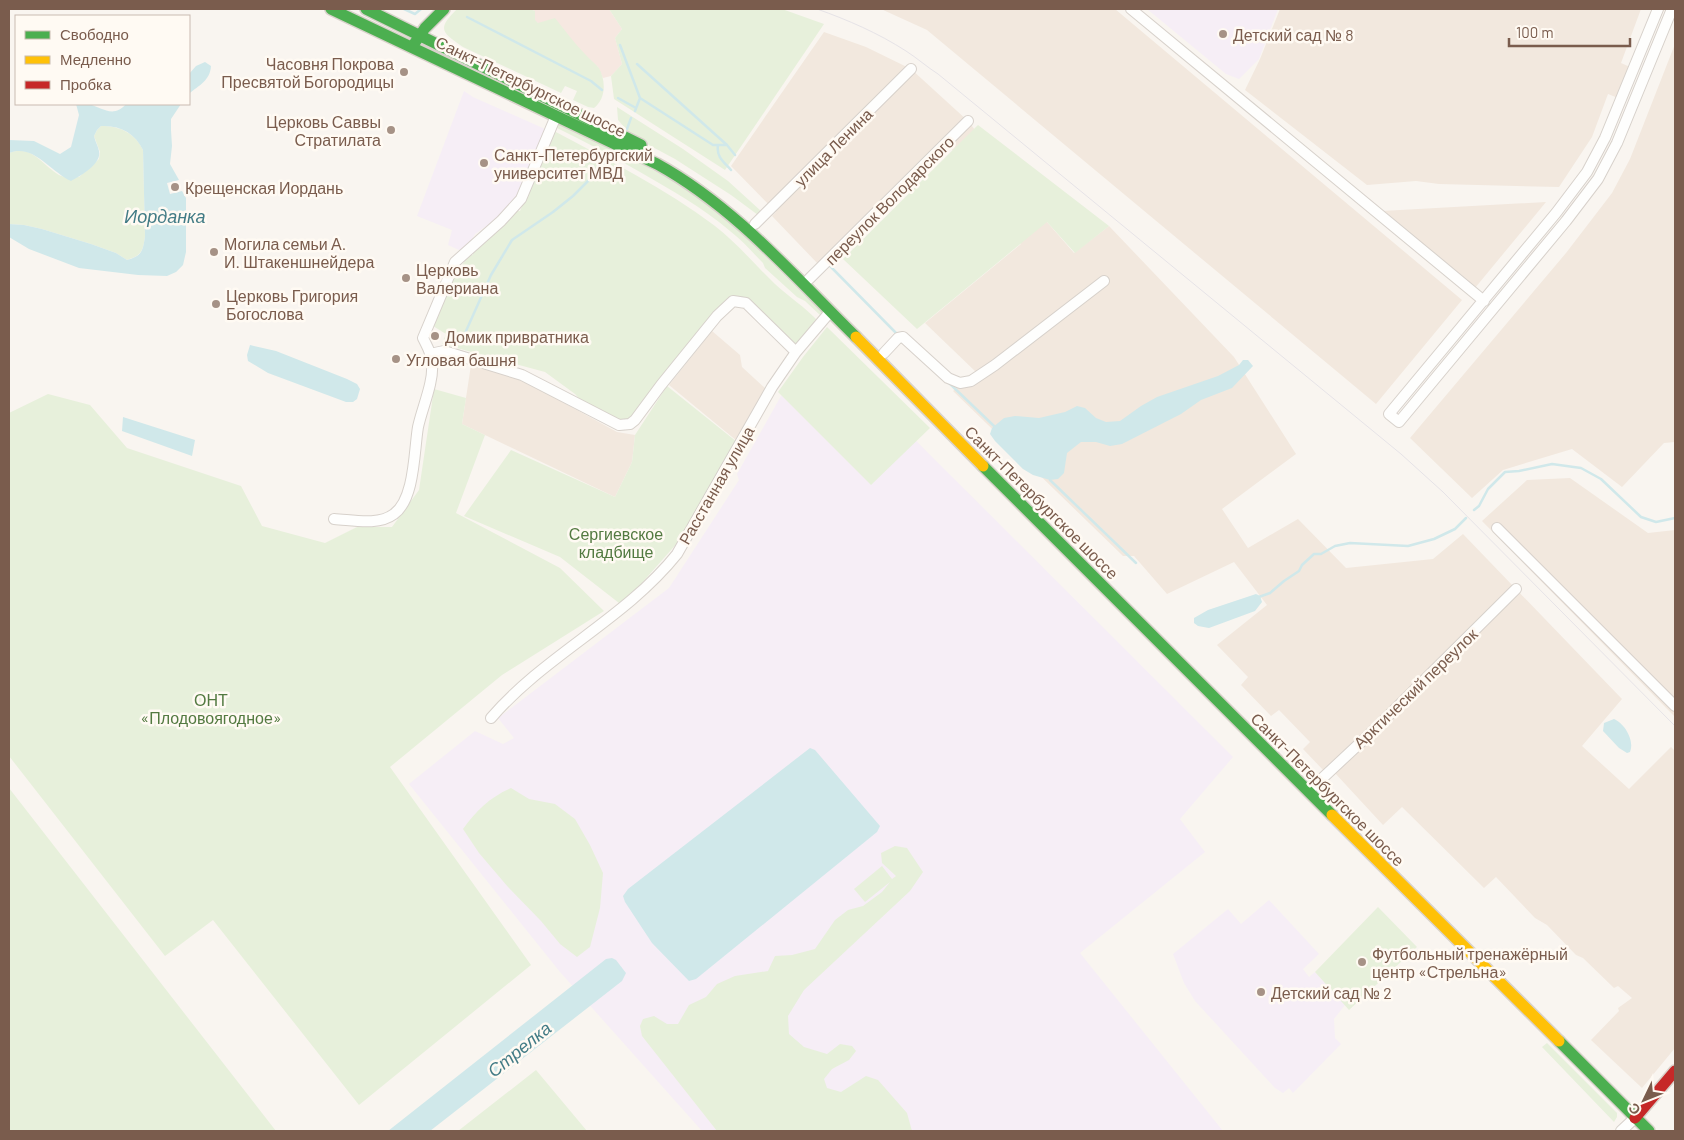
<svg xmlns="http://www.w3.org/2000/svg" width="1684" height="1140" viewBox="0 0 1684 1140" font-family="Barlow,sans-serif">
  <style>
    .residential { fill: #f2e8de }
    .commercial { fill: #f6e8e1 }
    .education { fill: #f6eef6 }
    .green { fill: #e7f0db }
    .water { fill: #d0e8ea }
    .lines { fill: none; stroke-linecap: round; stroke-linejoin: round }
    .stream { stroke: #d0e8ea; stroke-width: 2.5 }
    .street-casing { stroke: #d7d1cb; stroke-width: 12 }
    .fast-casing { stroke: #d9d2cb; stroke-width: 14 }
    .slow-casing { stroke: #d9d2cb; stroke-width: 14 }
    .jam-casing { stroke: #d9d2cb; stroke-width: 14 }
    .street { stroke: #fefefd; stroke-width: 10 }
    .fast { stroke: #4caf50; stroke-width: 11 }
    .slow { stroke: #ffc107; stroke-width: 11 }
    .jam { stroke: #c62828; stroke-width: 11 }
    .tram { stroke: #e6e3e7; stroke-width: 1 }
    .poi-dot { fill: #a69286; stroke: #fffaf3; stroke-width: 2 }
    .labels { text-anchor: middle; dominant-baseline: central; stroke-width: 5; stroke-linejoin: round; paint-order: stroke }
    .poi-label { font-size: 16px; fill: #7a5c4d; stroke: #fffaf3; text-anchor: start }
    .street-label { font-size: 16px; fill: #7a5c4d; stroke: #fffaf3 }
    .park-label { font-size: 16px; fill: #537a41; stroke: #fffaf3 }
    .water-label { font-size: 18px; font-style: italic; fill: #437c86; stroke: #fffaf3 }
  </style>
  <rect width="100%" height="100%" fill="#f9f5f0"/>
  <!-- residential -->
  <path class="residential" d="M881 9H1115L1462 300 1376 404 927 30Z
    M1280 9H1641L1621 63 1630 67 1618 98 1608 94 1592 137 1559 187 1439 184 1416 181 1367 185 1245 90 1260 59Z
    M824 32 866 47 911 69 968 121 1047 222 1074 253 1109 226 1234 357 1296 454 1222 509 1248 548 1298 519 1346 568 1433 559 1463 534 1622 699 1582 746 1629 789 1671 747 1675 751V1048L1642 1088 1591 1040 1619 1011 1618 1008 1632 998 1618 986 1614 988 1583 958 1576 955 1547 925 1535 918 1496 877 1484 888 1402 807 1383 825 1334 772 1324 771 1303 749 1310 742 1279 710 1271 716 1241 685 1248 677 1217 645 1267 605 1234 562 1167 594 1134 556H1123L953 391 977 373 925 323 1021 244 945 140 819 265 772 216 776 212 731 166Z
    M1675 44V442L1664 443 1622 487 1572 449 1503 470 1472 498 1410 438 1566 253 1612 193 1630 159Z
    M1546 202 1475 288 1382 211Z
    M712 331 740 355 742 367 766 389 737 441 669 385Z
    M471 365 503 373 535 387 617 432 635 435 632 462 615 497 462 424Z
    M1570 478 1648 533 1675 530V717L1482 521 1527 480Z"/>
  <!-- commercial -->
  <path class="commercial" d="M530 9H609L622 29 615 38 622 64 611 76 603 78 598 67 585 55 535 21V11Z"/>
  <!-- education -->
  <path class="education" d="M1147 9H1278L1259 59 1239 79 1226 74Z
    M464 91 473 97 545 129 519 197 498 218 475 234 466 250H459L448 245 452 230 417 216Z
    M819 344 1233 757 1180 819 1205 852 1080 953 1223 1131H702L560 972 409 784 475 731 503 744 514 738 498 718 669 588 739 480 737 474 781 396Z
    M1269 900 1319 954 1303 969 1309 977 1315 972 1345 1005 1334 1019 1335 1038 1341 1044 1293 1093 1289 1088 1283 1093 1275 1088 1195 1001 1184 983 1173 954 1228 909 1241 924Z"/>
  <!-- green -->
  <path class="green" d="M457 9H530L535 11V20L538 23 555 18C565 30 574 43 585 54 589 59 595 63 599 68 606 81 606 99 594 108L588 107 573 100 577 91 565 86 561 93 463 47C441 32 437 29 457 9Z
    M609 9H782L824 24 725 170 614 99 611 76 622 64 615 38 622 29Z
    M617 107 683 149 728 181 761 211 758 215 731 195 675 159 632 136 618 120Z
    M557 121 599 140 709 201 823 313 821 316 805 301 797 297 765 268 763 263C752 252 742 240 730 231 702 207 671 190 640 172 612 156 584 141 555 127Z
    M978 125 1109 226 1075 253 1047 222 917 329 843 259Z
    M101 126C120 126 135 133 143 150L145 236C143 251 142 255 127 260L116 253 91 244 42 229 24 225 9 224V153C32 144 42 165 59 175 64 178 73 177 79 177L99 159 100 152 94 136 97 130Z
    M554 131C608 160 665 188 715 226 737 243 755 265 775 284 789 297 805 307 818 321L797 347 747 301 729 299 635 415 628 420 620 421 585 405 575 394 545 372 442 344 446 334 433 326 453 278 469 255H473L472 250 517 211H520Z
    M827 327 930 428 871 485 778 392 803 357Z
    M667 386 737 442 679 541 633 593 619 603 560 557 464 516 511 450 615 497 632 462 635 435Z
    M434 389 466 398 462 424 485 435 456 513 560 568 604 611 502 675 390 767 531 965 359 1105 213 920 165 956 9 756V413L48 394 90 405 127 448 241 486 262 526 325 543 357 527H392L419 490Z
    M9 788 276 1131H9Z
    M511 788 529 799 555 804 575 819 590 845 603 873 600 908 590 947 577 957 560 944 541 921 508 887 479 853 463 829C476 811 490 797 511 788Z
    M895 846 907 848 923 872 910 891 804 990 788 1016 789 1034 804 1047 827 1054 840 1044 852 1046 856 1051 849 1060 832 1069 824 1079 827 1088 841 1092 866 1076 878 1080 907 1113 912 1131H717L642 1036 640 1026 643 1019 654 1016 667 1024H678L689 1005 706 997 717 984 735 976 768 971 775 956 792 955 815 949 835 920 848 910 863 906 882 892 890 882 865 902 854 889 882 866 892 879 896 876 882 863 881 853Z
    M1378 907 1417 947 1349 1010 1315 972Z
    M1547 1043 1617 1113V1117L1614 1122 1542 1047Z
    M536 1070 587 1131H458Z"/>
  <!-- water -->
  <path class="water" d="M205 62 211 66C210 81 199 85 189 94V74L196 66Z
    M76 104C79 104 85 103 88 104 102 107 113 119 126 104H181L171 119V130L172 146 170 164 179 180 167 183 170 194 182 191 186 198V252L183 265 176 272 167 276 138 275 79 268 29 249 9 237V224L24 225 42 229 91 244 116 253 127 260C142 256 143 251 145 236L143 150C135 133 120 125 101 126L97 130 94 136C95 141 98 146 99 151 102 164 80 176 71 181 51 172 33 143 9 153V140L34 141 60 154 71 147 79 115Z
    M250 345 276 351 347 379 357 384 360 389 357 399 353 402H346L268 373 248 361 247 355Z
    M1243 360H1248L1253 366 1232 388 1201 400 1181 414 1122 444 1110 446 1096 442H1081L1067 453 1064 473 1058 479 1050 480 1033 475 1023 469 995 441 990 434 992 428 1004 418 1015 416 1039 418 1065 412 1077 406 1085 408 1096 418 1106 422 1120 421 1141 406 1157 397 1218 376 1239 365Z
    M123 417 195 440 192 456 122 431Z
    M1256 594 1260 596 1262 602 1255 611 1209 628 1198 626 1194 623V618L1208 610Z
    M1614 719C1624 723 1635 740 1630 752L1627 753 1619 748 1603 731 1604 723Z
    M810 748 815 750 880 826 877 832 696 979 689 981 652 943 625 902 623 896 628 889Z
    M612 958 616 960 626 973 622 981 430 1131H388L606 959Z"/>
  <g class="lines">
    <!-- stream -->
    <path class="stream" d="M404 9 415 14 421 9
      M467 17 591 81 602 90
      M620 45 640 98 635 111
      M637 64 727 145 735 155
      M618 98 636 108
      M640 98 713 145H727
      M627 129 631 118
      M718 145C716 157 724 162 731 170
      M830 266 898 335
      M462 340 491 275 512 240 553 212 573 196 608 161
      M948 382 994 426
      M1050 480 1136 563
      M1474 510 1479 506 1488 489 1505 472 1519 471 1552 464 1581 468 1601 479 1641 517 1656 522 1675 518
      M1256 598 1270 593 1284 581 1299 571 1302 565 1314 554H1321L1335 546 1350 543 1408 546 1434 539 1455 529 1466 518"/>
    <!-- street casing -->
    <g class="street-casing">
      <path id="street" d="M1131 9 1484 301
        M1658 9 1605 138 1587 172 1556 213 1389 414 1399 422 1566 221 1598 179 1617 143 1672 9
        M755 224 911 69
        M809 279 968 121
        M884 353 898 338 903 337 948 378 960 383 971 381 995 365 1104 281
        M430 354 444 351 522 375 619 425 630 424 635 420 661 385 717 316 733 301 746 303 796 352
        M334 519C353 520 378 526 394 514 415 499 414 450 418 427 422 408 434 382 432 363 432 354 427 346 423 338L455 262 501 221 521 199 556 116
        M1497 528 1675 706
        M491 718C545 655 625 619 677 554L772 387 796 352 830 312
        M1314 786 1374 730 1516 589
        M1621 1131 1635 1118"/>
    </g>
    <!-- fast casing -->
    <g class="fast-casing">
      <path id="fast" d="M331 9 657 164C735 207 793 275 856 337
        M366 9 641 145
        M414 44 425 28 444 9
        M983 466 1332 815
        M1559 1041 1649 1131"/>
    </g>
    <!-- slow casing -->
    <g class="slow-casing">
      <path id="slow" d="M856 337 983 466
        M1332 815 1559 1041"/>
    </g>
    <!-- jam casing -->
    <g class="jam-casing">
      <path id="jam" d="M1635 1118 1675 1071"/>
    </g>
    <!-- street -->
    <use href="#street" class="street"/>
    <!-- fast -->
    <use href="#fast" class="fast"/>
    <!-- slow -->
    <use href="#slow" class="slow"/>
    <!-- jam -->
    <use href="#jam" class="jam"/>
    <!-- tram -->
    <path class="tram" d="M817 9C848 20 878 33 906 51 917 58 927 67 938 74L1401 454 1443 492 1675 726"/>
  </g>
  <!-- markers -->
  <g class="poi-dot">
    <circle cx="1223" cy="34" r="5"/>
    <circle cx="404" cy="72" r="5"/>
    <circle cx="391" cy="130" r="5"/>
    <circle cx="484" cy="163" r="5"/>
    <circle cx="175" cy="187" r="5"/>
    <circle cx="214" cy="252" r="5"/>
    <circle cx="406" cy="278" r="5"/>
    <circle cx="216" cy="304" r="5"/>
    <circle cx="435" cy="336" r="5"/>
    <circle cx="396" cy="359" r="5"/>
    <circle cx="1362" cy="962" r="5"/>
    <circle cx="1261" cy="992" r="5"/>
  </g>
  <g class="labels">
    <!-- poi labels -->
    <g class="poi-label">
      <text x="1233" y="34">Детский сад № 8</text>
      <text x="394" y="63" text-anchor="end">Часовня Покрова<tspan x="394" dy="18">Пресвятой Богородицы</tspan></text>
      <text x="381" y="121" text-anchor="end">Церковь Саввы<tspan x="381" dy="18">Стратилата</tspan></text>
      <text x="494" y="154">Санкт-Петербургский<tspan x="494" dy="18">университет МВД</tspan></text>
      <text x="185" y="187">Крещенская Иордань</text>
      <text x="224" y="243">Могила семьи А.<tspan x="224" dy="18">И. Штакеншнейдера</tspan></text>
      <text x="416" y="269">Церковь<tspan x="416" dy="18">Валериана</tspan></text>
      <text x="226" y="295">Церковь Григория<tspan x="226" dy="18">Богослова</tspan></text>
      <text x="445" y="336">Домик привратника</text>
      <text x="406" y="359">Угловая башня</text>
      <text x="1372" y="953">Футбольный тренажёрный<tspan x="1372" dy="18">центр «Стрельна»</tspan></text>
      <text x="1271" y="992">Детский сад № 2</text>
    </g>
    <!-- street labels -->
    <g class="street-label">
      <text transform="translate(531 86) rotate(26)">Санкт-Петербургское шоссе</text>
      <text transform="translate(833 147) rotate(-45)">улица Ленина</text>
      <text transform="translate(889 200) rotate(-45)">переулок Володарского</text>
      <text transform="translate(716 485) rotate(-60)">Расстанная улица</text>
      <text transform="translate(1042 502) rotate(45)">Санкт-Петербургское шоссе</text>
      <text transform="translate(1415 688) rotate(-44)">Арктический переулок</text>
      <text transform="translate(1328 789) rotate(45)">Санкт-Петербургское шоссе</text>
    </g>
    <!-- park labels -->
    <g class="park-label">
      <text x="616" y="533">Сергиевское<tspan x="616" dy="18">кладбище</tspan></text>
      <text x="211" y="699">ОНТ<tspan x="211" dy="18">«Плодовоягодное»</tspan></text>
    </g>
    <!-- water labels -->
    <g class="water-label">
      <text x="165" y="216">Иорданка</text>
      <text transform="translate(519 1049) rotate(-39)">Стрелка</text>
    </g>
  </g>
  <!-- border -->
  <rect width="1684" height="1140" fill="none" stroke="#7a5c4d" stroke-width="20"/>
  <!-- legend -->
  <rect x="15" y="15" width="175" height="90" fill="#fffaf3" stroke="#cabbb1"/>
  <rect x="25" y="31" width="25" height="8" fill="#4caf50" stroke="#cabbb1"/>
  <text x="60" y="40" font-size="15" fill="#7a5c4d">Свободно</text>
  <rect x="25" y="56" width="25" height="8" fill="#ffc107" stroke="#cabbb1"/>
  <text x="60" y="65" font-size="15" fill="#7a5c4d">Медленно</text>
  <rect x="25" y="81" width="25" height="8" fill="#c62828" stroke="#cabbb1"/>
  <text x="60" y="90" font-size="15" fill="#7a5c4d">Пробка</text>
  <!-- north arrow -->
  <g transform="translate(1644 1100) rotate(227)" stroke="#fffaf3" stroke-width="4" paint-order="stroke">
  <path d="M0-4L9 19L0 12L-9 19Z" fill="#7a5c4d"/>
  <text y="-8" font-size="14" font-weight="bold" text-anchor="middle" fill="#7a5c4d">С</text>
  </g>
  <!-- scale -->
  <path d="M1509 38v8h121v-8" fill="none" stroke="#7a5c4d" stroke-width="2.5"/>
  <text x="1516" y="38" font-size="15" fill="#7a5c4d" stroke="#fffaf3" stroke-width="4" paint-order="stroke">100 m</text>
</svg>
